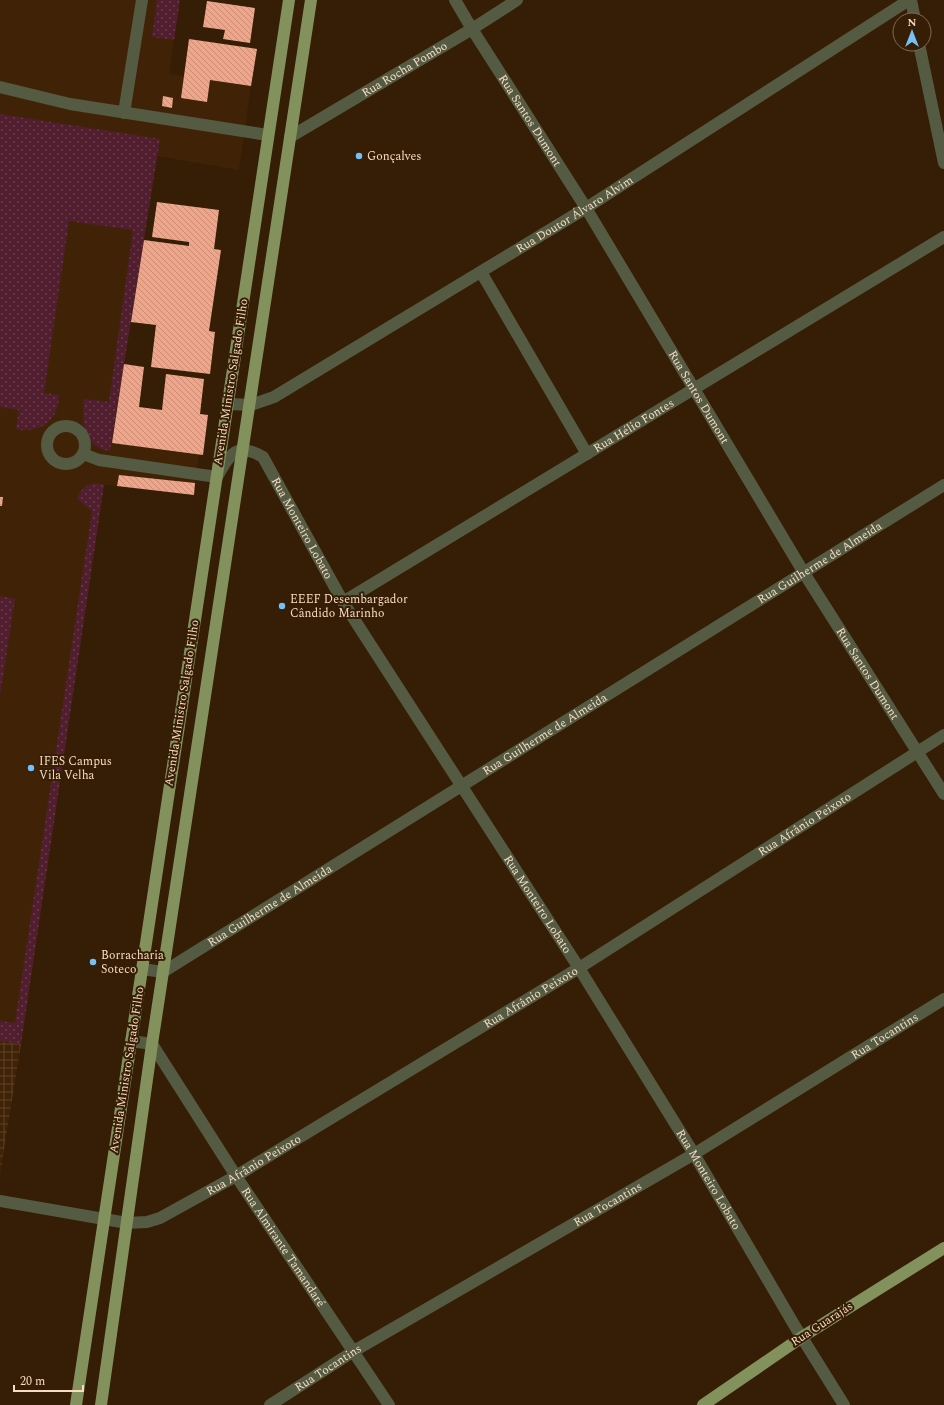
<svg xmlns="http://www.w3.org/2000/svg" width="944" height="1405" viewBox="0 0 944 1405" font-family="Spectral,serif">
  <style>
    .built { fill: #402307 }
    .industrial { fill: url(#industrial-grid) }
    .grass { fill: url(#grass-dots) }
    .building { fill: url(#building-back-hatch) }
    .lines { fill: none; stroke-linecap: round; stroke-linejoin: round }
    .minor { stroke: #545b42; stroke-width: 12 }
    .major { stroke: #83925d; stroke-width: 12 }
    .poi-dot { fill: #75c0f6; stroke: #361d05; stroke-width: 1.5 }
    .labels { text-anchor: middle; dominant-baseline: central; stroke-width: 4; stroke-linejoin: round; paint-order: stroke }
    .street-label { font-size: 12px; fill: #f7dbc3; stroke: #361d05 }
    .poi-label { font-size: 12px; fill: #f7dbc3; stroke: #361d05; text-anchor: start }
  </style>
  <defs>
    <pattern id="industrial-grid" width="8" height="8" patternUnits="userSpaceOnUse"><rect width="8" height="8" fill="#402307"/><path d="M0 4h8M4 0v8" fill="none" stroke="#5c422a"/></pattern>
    <pattern id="grass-dots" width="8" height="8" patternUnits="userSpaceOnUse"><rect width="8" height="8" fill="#501e2f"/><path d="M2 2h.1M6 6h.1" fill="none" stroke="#6a3e4c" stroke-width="1.8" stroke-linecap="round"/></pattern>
    <pattern id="building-back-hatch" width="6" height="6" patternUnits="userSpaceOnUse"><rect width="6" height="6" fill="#efa589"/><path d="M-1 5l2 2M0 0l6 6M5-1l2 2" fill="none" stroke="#c68c75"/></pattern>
  </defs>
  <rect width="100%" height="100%" fill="#361d05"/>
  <!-- built -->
  <path class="built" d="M0 0H180L169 74 251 86 239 170 157 156 112 443 199 454 194 495 104 485 21 1044 0 1041Z"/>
  <!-- industrial -->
  <path class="industrial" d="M0 1041 21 1044 0 1174Z"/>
  <!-- grass -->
  <path class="grass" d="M157 0H180L174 40 152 37Z
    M0 114 160 139 110 451C83 448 81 421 84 399L109 402 133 230 69 221 44 393 59 395C59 420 40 434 16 429L19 410 0 407Z
    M97 483 104 485 21 1044 0 1041V1021L15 1023 92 511 77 499C81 489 86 484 97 483Z
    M0 596 15 599 0 695Z"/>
  <!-- building -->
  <path class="building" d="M207 1 255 8 250 43 223 39 225 30 203 27Z
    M189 39 257 49 251 86 210 80 207 102 181 98Z
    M163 96 173 98 172 108 162 106Z
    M157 202 219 210 214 249 221 250 209 331 215 332 210 374 151 367 156 325 131 322 144 240 189 246V242L152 237Z
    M124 364 144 367 139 407 162 410 166 374 204 379 200 414 208 415 203 455 112 443Z
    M119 475 195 483 194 495 117 486Z
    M0 497H3L2 506H0Z"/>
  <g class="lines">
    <!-- minor -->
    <g class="minor">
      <path id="s1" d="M455 0 472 29 586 208 804 573 944 794"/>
      <path d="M911 0 915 20"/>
      <path d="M919 44 944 163"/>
      <path d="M0 87 70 104 268 135"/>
      <path d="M124 113 142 0"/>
      <path id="s2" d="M290 137 472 29 517 0"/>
      <path d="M481 272 587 454"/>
      <path id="s3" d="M229 404 251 405 274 397 586 208 909 0"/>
      <circle cx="66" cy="445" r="19"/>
      <path id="s4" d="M83 454 99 460 217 477C229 455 236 441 263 457L343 602 579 968 694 1154 796 1328 844 1405"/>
      <path id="s5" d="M343 602 944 237"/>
      <path id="s6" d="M142 969 163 972 944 485"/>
      <path id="s7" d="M131 1041 152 1044 236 1176 389 1405"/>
      <path id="s8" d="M0 1201 127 1223 147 1222 160 1218 236 1176 579 968 944 735"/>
      <path id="s9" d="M270 1405 354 1351 694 1154 944 999"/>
    </g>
    <!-- major -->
    <path class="major" d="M76 1405 289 0
      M101 1405 152 1044 311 0
      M703 1405 802 1337 944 1248"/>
  </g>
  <!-- markers -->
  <g class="poi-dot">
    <circle cx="359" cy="156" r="4"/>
    <circle cx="282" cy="606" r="4"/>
    <circle cx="31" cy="768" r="4"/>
    <circle cx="93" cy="962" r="4"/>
  </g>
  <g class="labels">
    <!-- street labels -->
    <g class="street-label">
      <text stroke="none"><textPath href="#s2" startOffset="133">Rua Rocha Pombo</textPath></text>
      <text stroke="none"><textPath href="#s1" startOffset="142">Rua Santos Dumont</textPath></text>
      <text stroke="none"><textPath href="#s3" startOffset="398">Rua Doutor Álvaro Alvim</textPath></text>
      <text transform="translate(231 382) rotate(-81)">Avenida Ministro Salgado Filho</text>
      <text stroke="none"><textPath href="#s1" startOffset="466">Rua Santos Dumont</textPath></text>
      <text stroke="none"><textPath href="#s5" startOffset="340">Rua Hélio Fontes</textPath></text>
      <text stroke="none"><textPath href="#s4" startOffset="278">Rua Monteiro Lobato</textPath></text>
      <text stroke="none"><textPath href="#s6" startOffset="795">Rua Guilherme de Almeida</textPath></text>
      <text stroke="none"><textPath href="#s1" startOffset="790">Rua Santos Dumont</textPath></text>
      <text transform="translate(182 703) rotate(-81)">Avenida Ministro Salgado Filho</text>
      <text stroke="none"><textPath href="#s6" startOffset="471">Rua Guilherme de Almeida</textPath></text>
      <text stroke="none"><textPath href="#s8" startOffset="918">Rua Afrânio Peixoto</textPath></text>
      <text stroke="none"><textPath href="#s4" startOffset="722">Rua Monteiro Lobato</textPath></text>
      <text stroke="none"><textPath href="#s6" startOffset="147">Rua Guilherme de Almeida</textPath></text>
      <text stroke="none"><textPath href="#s8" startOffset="594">Rua Afrânio Peixoto</textPath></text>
      <text stroke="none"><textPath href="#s9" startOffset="717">Rua Tocantins</textPath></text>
      <text transform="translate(127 1070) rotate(-81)">Avenida Ministro Salgado Filho</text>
      <text stroke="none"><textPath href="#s8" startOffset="270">Rua Afrânio Peixoto</textPath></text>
      <text stroke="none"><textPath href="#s4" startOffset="1046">Rua Monteiro Lobato</textPath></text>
      <text stroke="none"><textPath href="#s9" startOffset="393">Rua Tocantins</textPath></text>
      <text stroke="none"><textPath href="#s7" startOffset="263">Rua Almirante Tamandaré</textPath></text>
      <text transform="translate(822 1324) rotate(-33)">Rua Guarajás</text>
      <text stroke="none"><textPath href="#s9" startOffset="69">Rua Tocantins</textPath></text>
    </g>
    <!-- poi labels -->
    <g class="poi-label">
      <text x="367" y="156">Gonçalves</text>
      <text x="290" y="599">EEEF Desembargador<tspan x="290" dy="14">Cândido Marinho</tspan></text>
      <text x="39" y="761">IFES Campus<tspan x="39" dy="14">Vila Velha</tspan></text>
      <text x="101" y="955">Borracharia<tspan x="101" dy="14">Soteco</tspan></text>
    </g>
  </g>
  <!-- north arrow -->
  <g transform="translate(912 32)"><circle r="19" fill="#361d05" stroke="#836951"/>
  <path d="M0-3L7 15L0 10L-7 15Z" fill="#75c0f6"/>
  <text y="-6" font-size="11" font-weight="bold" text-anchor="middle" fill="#f7dbc3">N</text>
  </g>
  <!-- scale -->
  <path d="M14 1385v6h69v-6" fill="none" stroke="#f7dbc3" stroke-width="2"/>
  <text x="20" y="1385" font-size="12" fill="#f7dbc3" stroke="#361d05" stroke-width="3" paint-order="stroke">20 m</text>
</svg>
